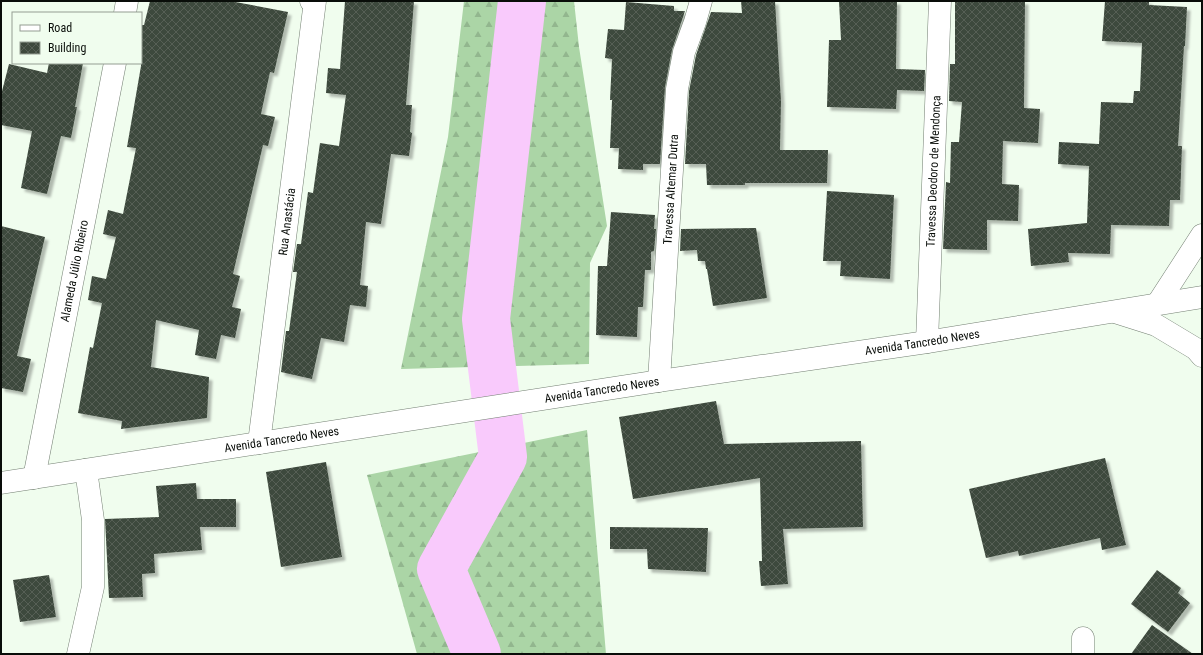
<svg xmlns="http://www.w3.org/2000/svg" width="1203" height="655" viewBox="0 0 1203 655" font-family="'Roboto Condensed',sans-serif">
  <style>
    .forest { fill: url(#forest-firs) }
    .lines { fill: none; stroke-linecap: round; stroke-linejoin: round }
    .river { stroke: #f9cafc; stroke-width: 48 }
    .building { fill: url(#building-cross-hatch); filter: url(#shadow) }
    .street-casing { stroke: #737f72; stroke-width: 23 }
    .secondary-casing { stroke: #737f72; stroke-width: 23 }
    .street { stroke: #fff; stroke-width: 22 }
    .secondary { stroke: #fff; stroke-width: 22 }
    .labels { text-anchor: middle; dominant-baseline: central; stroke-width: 4; stroke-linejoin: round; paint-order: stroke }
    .street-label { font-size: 12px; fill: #090d09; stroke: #f0fdee }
  </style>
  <defs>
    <pattern id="forest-firs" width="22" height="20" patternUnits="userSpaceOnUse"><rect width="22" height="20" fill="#abd5a6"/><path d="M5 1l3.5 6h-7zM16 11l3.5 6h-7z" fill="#92b68e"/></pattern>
    <pattern id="building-cross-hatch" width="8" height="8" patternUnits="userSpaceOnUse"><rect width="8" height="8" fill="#3e493d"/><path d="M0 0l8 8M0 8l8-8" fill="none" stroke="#565f55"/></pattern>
    <filter id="shadow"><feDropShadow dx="3.5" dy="3.5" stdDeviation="1" flood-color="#0004"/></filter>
  </defs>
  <rect width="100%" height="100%" fill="#f0fdee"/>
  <!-- forest -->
  <path class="forest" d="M464 1H574L579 47 607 226 590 263 589 364 401 369 448 137Z
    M587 430 606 654H417L367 475Z"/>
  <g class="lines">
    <!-- river -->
    <path class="river" d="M477 654 441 569 503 457 486 319 522 1"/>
  </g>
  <!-- building -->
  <path class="building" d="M150 1H230L288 12 274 73 270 72 261 114 275 117 268 146 263 145 233 274 240 276 232 307 241 309 235 338 221 335 216 359 195 355 199 330 156 320 151 367 209 377 207 418 121 429 122 421 78 413 90 347 93 348 102 303 88 300 92 276 106 279 116 237 103 234 108 210 123 214 136 148 127 147 141 66V25H144Z
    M345 1H414L406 105H412L410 132 412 133 409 156 391 154 381 224 366 222 360 285 368 286 366 307 350 305 344 342 321 338 312 379 281 372 286 331H289L297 272H293L297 244H301L308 192 313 193 320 143 339 146 346 95 326 93 328 68 340 69Z
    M741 1H775L781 101 780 150H828L827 183H745V185H707L706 164H685L689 91 696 55 711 12 742 13Z
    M839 1H897L896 69 925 70 924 91 897 90 896 109 827 107 829 40H841Z
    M955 1H1025L1024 108 1040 109 1038 143 1003 141 1002 184 1019 185 1018 221 987 220V250L943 249 946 182 950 183 951 142H959L962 102 949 101 950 64H955Z
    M1105 1H1149V5L1187 7 1185 46H1184L1178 146H1182L1180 200H1170L1169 226 1111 225 1110 254 1068 253 1069 262 1031 266 1028 229 1087 223 1089 166 1058 164 1059 142 1099 144 1101 102 1133 103 1134 91H1140L1142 43 1102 41Z
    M626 2 674 6V11H685L672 50 665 87 660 164H643V170L618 169 619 148H610L612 100H610L612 59 605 58 608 29 624 30Z
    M49 63H83L75 107H77L71 138 61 136 47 194 21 188 32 131 1 125V95L9 64 47 73Z
    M827 191 894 195 890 279 840 276 841 261H823Z
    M611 212 655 215 654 229H656L654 251 651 252V270H645L643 307H638L637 337 596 335 598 266H607Z
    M1 226 45 237 17 356 31 359 23 392 1 388Z
    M756 228 767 298 713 306 707 269H706L705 261H698L697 250 680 251 681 229Z
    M716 401 724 444 861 441 863 527 783 529 788 584 761 586 759 561H762L760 478 633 499 619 417Z
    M1105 458 1126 545 1102 550 1100 538 1019 556 1018 551 986 558 969 489Z
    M326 462 342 557 281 567 266 472Z
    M196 483 197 499H236V527H200L202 550 154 554 155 573 142 574 143 597 109 598 105 519 159 517 156 486Z
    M610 527 708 528 706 572 648 569 647 549H610Z
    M1157 570 1181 588 1178 593 1190 603 1168 632 1131 604Z
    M49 575 56 617 20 622 13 580Z
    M1152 625 1193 654H1131Z"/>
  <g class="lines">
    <!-- street casing -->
    <g class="street-casing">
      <g id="street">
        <path d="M125 13 127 1"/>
        <path id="s1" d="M927 342 940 1"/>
        <path id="s2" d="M659 381 677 89 684 52 695 22 701 1"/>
        <path id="s3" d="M259 443 315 1"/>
        <path id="s4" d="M34 478 115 63"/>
        <path d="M78 654 93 587V520L86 470"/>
        <path d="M1083 654V638"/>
      </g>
    </g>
    <!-- secondary casing -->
    <g class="secondary-casing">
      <g id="secondary">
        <path d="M311 1 314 3"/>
        <path d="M1158 303 1202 235"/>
        <path d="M1115 312 1156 325 1196 349 1202 356"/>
        <path id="s5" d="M1 483 659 381 927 342 1202 297"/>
      </g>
    </g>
    <!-- street -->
    <use href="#street" class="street"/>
    <!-- secondary -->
    <use href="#secondary" class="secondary"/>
  </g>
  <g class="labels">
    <!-- street labels -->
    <g class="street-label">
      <text stroke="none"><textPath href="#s1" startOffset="171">Travessa Deodoro de Mendonça</textPath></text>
      <text stroke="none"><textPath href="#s2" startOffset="192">Travessa Altemar Dutra</textPath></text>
      <text stroke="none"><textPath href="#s3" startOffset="223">Rua Anastácia</textPath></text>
      <text stroke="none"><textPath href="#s4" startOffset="211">Alameda Júlio Ribeiro</textPath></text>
      <text stroke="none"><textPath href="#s5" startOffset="932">Avenida Tancredo Neves</textPath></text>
      <text stroke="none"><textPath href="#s5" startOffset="608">Avenida Tancredo Neves</textPath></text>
      <text stroke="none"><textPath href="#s5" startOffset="284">Avenida Tancredo Neves</textPath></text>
    </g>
  </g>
  <!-- border -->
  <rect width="1203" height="655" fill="none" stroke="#090d09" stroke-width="4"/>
  <!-- legend -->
  <rect x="12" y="12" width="130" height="52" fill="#f0fdee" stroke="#949d92"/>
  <rect x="20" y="25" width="20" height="6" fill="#ffffff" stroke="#949d92"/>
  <text x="48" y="32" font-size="12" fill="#090d09">Road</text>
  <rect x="20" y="42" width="20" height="12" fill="url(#building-cross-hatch)" stroke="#949d92"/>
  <text x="48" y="52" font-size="12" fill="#090d09">Building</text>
</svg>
